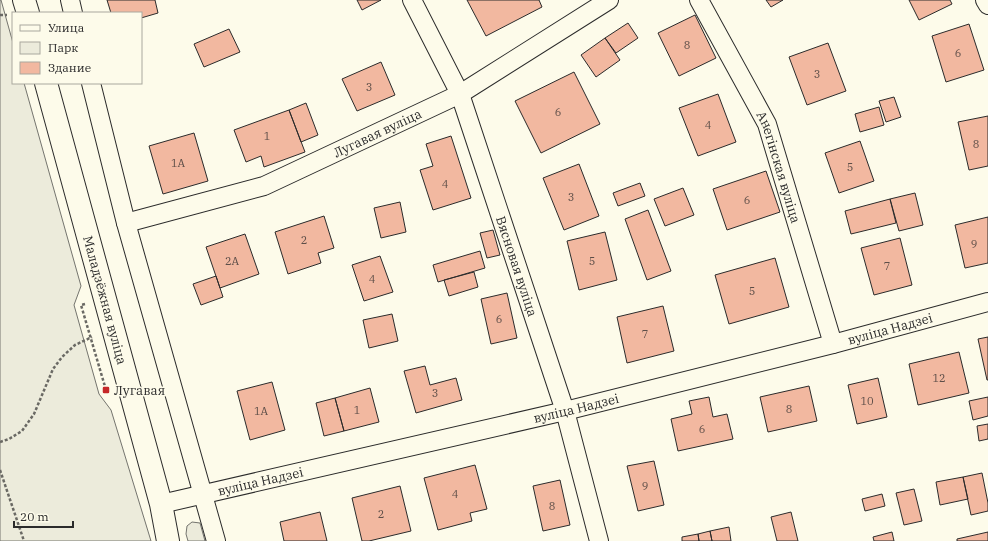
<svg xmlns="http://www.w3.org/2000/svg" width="988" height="541" viewBox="0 0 988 541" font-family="'IBM Plex Serif',serif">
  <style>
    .green { fill: #ecebdb; stroke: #74746e }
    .building { fill: #f2b8a0; stroke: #2b2b2b }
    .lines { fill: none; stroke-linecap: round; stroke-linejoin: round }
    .street-casing { stroke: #2b2b2b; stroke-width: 20 }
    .secondary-casing { stroke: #2b2b2b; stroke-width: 24 }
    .path { stroke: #6a6964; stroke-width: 2.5; stroke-dasharray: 3 2; stroke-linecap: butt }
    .street { stroke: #fdfbea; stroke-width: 18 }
    .secondary { stroke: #fdfbea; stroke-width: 22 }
    .poi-dot { fill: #c62828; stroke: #fdfbea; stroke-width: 1.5 }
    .labels { text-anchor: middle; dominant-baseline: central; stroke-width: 3; stroke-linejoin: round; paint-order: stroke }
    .number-label { font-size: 11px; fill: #5d4e48 }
    .street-label { font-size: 13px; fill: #2b2b2b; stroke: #fdfbea }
    .poi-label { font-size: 13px; fill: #2b2b2b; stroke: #fdfbea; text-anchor: start }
  </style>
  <rect width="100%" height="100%" fill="#fdfbea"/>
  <!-- green -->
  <path class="green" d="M0 0H1L13 43V83H24L81 286 74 305 99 394 111 410 151 541H0Z
    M192 522 200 523 205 541H188L186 534 187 526Z"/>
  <!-- building -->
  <path class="building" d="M107 0H155L158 13 141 18V13H111Z
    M357 0H381L362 10Z
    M467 0H539L542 7 486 36Z
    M766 0H783L771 7Z
    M909 0H950L952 4 919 20Z
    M695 15 716 58 679 76 658 33Z
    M628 23 638 38 616 53 605 38Z
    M969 24 984 70 946 82 932 36Z
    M229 29 240 52 204 67 194 44Z
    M605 38 620 60 596 77 581 55Z
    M828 43 846 91 807 105 789 57Z
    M381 62 395 95 357 111 342 79Z
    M574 72 600 124 541 153 515 101Z
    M718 94 736 142 698 156 679 108Z
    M894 97 901 117 886 122 879 101Z
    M306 103 318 135 301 142 289 110Z
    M879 107 884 125 860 132 855 114Z
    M289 110 305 152 264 167 261 156 246 162 234 130Z
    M988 116V166L969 170 958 122Z
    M194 133 208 181 163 194 149 146Z
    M451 136 471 198 433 210 420 170 433 166 426 144Z
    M860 141 874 181 839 193 825 153Z
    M579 164 599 216 564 230 543 178Z
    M766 171 780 212 727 230 713 189Z
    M640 183 645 196 618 206 613 193Z
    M683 188 694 215 665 226 654 199Z
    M915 193 923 225 899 231 890 199Z
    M890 199 896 223 851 234 845 211Z
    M400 202 406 232 381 238 374 208Z
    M648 210 671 271 647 280 625 219Z
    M324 216 334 248 318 253 321 263 288 274 275 232Z
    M988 217V263L965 268 955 225Z
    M493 230 500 255 487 258 480 233Z
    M605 232 617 280 579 290 567 241Z
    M245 234 259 274 220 288 206 247Z
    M900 238 912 285 874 295 861 248Z
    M480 251 485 268 438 282 433 265Z
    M380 256 393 292 364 301 352 265Z
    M775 258 789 307 729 324 715 275Z
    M474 272 478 287 449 296 444 280Z
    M216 276 223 297 201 305 193 284Z
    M507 293 517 338 491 344 481 299Z
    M663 306 674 351 627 363 617 317Z
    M392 314 398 341 369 348 363 320Z
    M988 337V380H987L978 339Z
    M959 352 969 393 918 405 909 364Z
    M425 366 430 385 456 378 462 400 416 413 404 371Z
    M878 378 887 417 857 424 848 385Z
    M272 382 285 430 250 440 237 391Z
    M809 386 817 421 768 432 760 397Z
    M370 388 379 422 344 431 335 398Z
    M709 397 713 417 727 414 733 439 678 451 671 419 692 414 689 401Z
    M988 397V416L973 420 969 401Z
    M335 398 344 431 324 436 316 403Z
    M988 424V439L979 441 977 426Z
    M654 461 664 505 638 511 627 466Z
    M475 465 487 509 470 513 472 521 438 530 424 478Z
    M982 473 988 503V511L971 515 963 477Z
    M963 477 968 499 940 505 936 482Z
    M560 480 570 525 543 531 533 486Z
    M400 486 411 531 369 541H362L352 498Z
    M914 489 922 521 904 525 896 493Z
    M882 494 885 506 865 511 862 499Z
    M320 512 327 541H284L280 522Z
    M791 512 798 541H777L771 517Z
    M729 527 731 541H712L710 531Z
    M710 531 712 541H699L698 534Z
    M892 532 894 541H874L873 537Z
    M988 532V541H957V539Z
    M698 534 699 541H682V537Z"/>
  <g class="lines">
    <!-- street casing -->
    <g class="street-casing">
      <g id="street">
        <path d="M70 0 73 13"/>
        <path id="s1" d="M412 0 460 94 565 411 599 541"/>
        <path id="s2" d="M699 0 767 124 833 344"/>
        <path d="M985 0 988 5"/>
        <path d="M91 83 126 223 216 541"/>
        <path id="s3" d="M126 223 264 186 460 94 609 0"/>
        <path id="s4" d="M161 504 565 411 833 344 988 302"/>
      </g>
    </g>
    <!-- secondary casing -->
    <g class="secondary-casing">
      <g id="secondary">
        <path d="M24 0 28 13"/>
        <path id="s5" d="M46 83 161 504 168 541"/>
      </g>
    </g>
    <!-- path -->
    <path class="path" d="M0 15H7
      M85 304 81 305 106 390 108 389
      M0 442 9 439 22 431 34 414 53 369 62 357 75 345 92 337
      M0 470 24 541"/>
    <!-- street -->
    <use href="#street" class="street"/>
    <!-- secondary -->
    <use href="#secondary" class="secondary"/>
  </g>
  <!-- markers -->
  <rect class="poi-dot" x="102" y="386" width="8" height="8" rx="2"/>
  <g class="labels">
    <!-- number labels -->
    <g class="number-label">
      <text x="687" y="45">8</text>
      <text x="958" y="53">6</text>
      <text x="817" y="74">3</text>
      <text x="369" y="87">3</text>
      <text x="558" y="112">6</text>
      <text x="708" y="125">4</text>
      <text x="267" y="136">1</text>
      <text x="976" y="144">8</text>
      <text x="178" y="163">1А</text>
      <text x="850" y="167">5</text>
      <text x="445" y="184">4</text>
      <text x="571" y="197">3</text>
      <text x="747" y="200">6</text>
      <text x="304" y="240">2</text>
      <text x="974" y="244">9</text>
      <text x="232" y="261">2А</text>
      <text x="592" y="261">5</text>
      <text x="887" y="266">7</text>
      <text x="372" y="279">4</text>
      <text x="752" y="291">5</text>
      <text x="499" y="319">6</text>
      <text x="645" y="334">7</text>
      <text x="939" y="378">12</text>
      <text x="435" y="393">3</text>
      <text x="867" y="401">10</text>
      <text x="789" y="409">8</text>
      <text x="357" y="410">1</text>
      <text x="261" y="411">1А</text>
      <text x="702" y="429">6</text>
      <text x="645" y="486">9</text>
      <text x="455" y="494">4</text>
      <text x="552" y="506">8</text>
      <text x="381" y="514">2</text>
    </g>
    <!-- street labels -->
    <g class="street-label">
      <text stroke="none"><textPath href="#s3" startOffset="268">Лугавая вуліца</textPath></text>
      <text stroke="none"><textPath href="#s2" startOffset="186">Анегінская вуліца</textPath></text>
      <text stroke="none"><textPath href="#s1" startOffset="287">Вясновая вуліца</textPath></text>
      <text stroke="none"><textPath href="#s5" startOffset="225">Маладзёжная вуліца</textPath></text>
      <text stroke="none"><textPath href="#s4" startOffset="750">вуліца Надзеі</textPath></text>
      <text stroke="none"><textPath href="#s4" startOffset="426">вуліца Надзеі</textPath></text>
      <text stroke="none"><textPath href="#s4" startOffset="102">вуліца Надзеі</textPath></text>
    </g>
    <!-- poi labels -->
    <g class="poi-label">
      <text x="114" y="390">Лугавая</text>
    </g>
  </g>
  <!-- legend -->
  <rect x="12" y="12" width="130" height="72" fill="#fdfbea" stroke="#a9a89e"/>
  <rect x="20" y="25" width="20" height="6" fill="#fdfbea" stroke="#a9a89e"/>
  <text x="48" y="32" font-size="12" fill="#2b2b2b">Улица</text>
  <rect x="20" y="42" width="20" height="12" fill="#ecebdb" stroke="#a9a89e"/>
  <text x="48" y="52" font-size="12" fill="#2b2b2b">Парк</text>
  <rect x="20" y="62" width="20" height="12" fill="#f2b8a0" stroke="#a9a89e"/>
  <text x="48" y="72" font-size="12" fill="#2b2b2b">Здание</text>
  <!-- scale -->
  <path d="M14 521v6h59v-6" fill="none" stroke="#2b2b2b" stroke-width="2"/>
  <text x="20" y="521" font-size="12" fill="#2b2b2b" stroke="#fdfbea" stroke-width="3" paint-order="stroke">20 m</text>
</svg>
